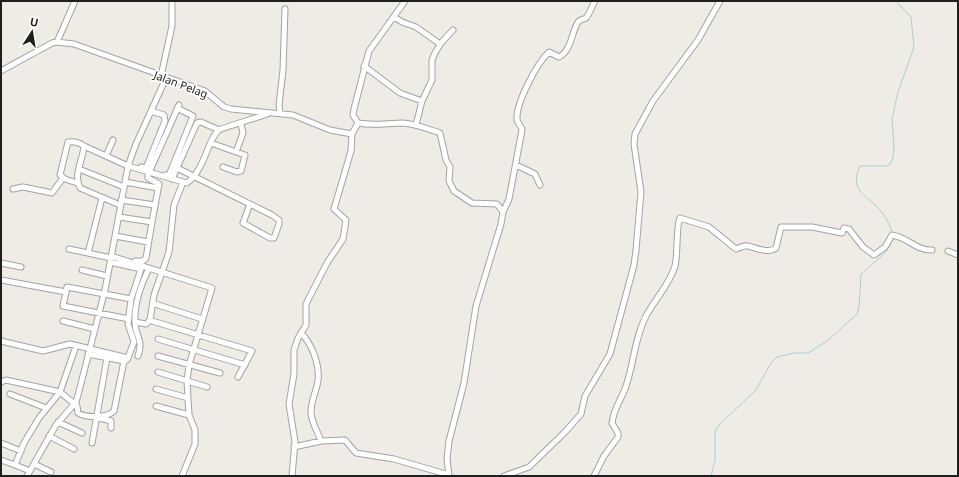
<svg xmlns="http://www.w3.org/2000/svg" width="959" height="477" viewBox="0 0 959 477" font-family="'Noto Sans',sans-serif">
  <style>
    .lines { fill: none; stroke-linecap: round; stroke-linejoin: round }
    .stream { stroke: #aaccd9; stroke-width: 1 }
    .minor-casing { stroke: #a3a3a3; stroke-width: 7 }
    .minor { stroke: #fff; stroke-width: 5 }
    .labels { text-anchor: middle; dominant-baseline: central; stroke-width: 3.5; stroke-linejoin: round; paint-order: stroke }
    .street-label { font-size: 11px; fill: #1f1f1f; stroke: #fff }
  </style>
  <rect width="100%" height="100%" fill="#efece6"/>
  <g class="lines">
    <!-- stream -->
    <path class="stream" d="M892 233C890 224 884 213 876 206 862 193 850 188 860 166H887L890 164 893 158 894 147 892 119 898 92 914 47 911 17 896 1
      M711 476 715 460V432L719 425 756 390 771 363 777 357 794 353H808L827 341 857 314 859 307 861 274 886 252 894 238"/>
    <!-- minor casing -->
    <g class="minor-casing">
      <path id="minor" d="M405 1 369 51 354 109 353 115 358 123C374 126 387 123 403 123 416 124 428 129 440 133L446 160 450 167 449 181 454 191 472 203 497 204 503 212 501 224 476 306 464 383 449 441 447 459 449 476
        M394 17 402 22 416 27 440 44
        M57 42 75 1
        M364 66 400 93 422 101
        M1 71 52 43 57 42 74 44 205 91 224 107 231 109 293 115 330 130 352 134 358 123
        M161 76 172 26V1
        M280 113 279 105 283 70 285 9
        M416 125 422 101 432 80V60L435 53 441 43 453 30
        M211 143 236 152 243 133 241 124
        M84 146 106 156 113 140
        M106 156 128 166 187 183C205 170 208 138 219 130 225 127 259 117 267 114
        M516 165 535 174 540 185
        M141 167 146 168 165 121 164 115 151 111
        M223 167 237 172 241 171 245 155 236 152
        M177 168 272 215 279 220V224L274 238H270L243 223 250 204
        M79 169 124 187
        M165 175H169L193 116 177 108
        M172 179 197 123 201 122 219 130
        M125 182 158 188
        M77 183 65 179 60 175 68 142C74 141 79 142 84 146 83 160 73 175 80 188L120 205
        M13 189 23 187 52 193 63 178
        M121 200 155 205
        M503 212 509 199 522 130C522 126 517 124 517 119 516 103 537 63 549 52L559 57C572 50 571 33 578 22 580 19 583 20 586 18 590 13 592 6 595 1
        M119 217 152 222 146 258 143 261H135
        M152 222 159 184 148 178V175L179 105
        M115 236 148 242
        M69 249 111 258
        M948 251 958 255
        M88 253 102 198
        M111 256 212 288 189 365 187 381 189 415 195 430V444L182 476
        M1 263 21 267
        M82 270 107 276
        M1 280 66 292 67 287 131 299
        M66 292 63 306 129 319
        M155 304 202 319
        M63 321 95 329
        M152 321 252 351 238 377
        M135 322 146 324 150 320 154 295 169 252 174 205 183 182
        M301 333C312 344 320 365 318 381 316 392 311 401 311 412 311 422 318 432 321 441
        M158 339 245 365
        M1 341 43 351 70 344 128 358
        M88 354 124 361 127 360 134 342 128 324 131 299 141 269 110 262
        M138 356C144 338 135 337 135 323 134 303 141 285 149 268
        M158 356 220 373
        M158 372 207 387
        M1 382 6 380 60 392 77 406 78 413C86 418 107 418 114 411L124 361
        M156 389 188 398
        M10 394 46 408
        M156 406 189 415
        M96 417 111 421V428
        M58 422 82 433
        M49 436 74 449
        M1 443 21 451
        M92 443 107 358
        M294 447 321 441 345 440 356 453 394 459 449 475
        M1 460 15 465
        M34 464 51 472
        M30 471 15 465 24 443 39 418 60 392 76 346
        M27 476 56 425 76 402 78 395 105 290 128 166 136 144 166 78
        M292 476 295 442 289 404 294 374V350L298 338 306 325V304L327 263 343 239 346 220 334 209 351 151 352 134
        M504 476 529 467 565 432 581 414 585 396 610 354 634 265 636 250 641 192 634 144 635 134 653 101 698 40 720 1
        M594 476 604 456 618 437V433L612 423C614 408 620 402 625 389 634 365 634 339 646 316 655 299 670 284 675 266 678 255 676 225 680 218L709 227 736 249C740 248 744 245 748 246 757 248 768 254 776 248L781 227H812L842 233 844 228 849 229 863 247 874 255 885 247 892 235C907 237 917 251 932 250"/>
    </g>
    <!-- minor -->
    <use href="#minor" class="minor"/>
  </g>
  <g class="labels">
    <!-- street labels -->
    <g class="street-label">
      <text transform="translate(181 84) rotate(21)">Jalan Pelag</text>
    </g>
  </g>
  <!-- border -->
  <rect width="959" height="477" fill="none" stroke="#1f1f1f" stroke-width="4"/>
  <!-- north arrow -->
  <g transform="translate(32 32) rotate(12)" stroke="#ffffff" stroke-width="3" paint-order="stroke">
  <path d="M0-3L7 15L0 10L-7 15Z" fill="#1f1f1f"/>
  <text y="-6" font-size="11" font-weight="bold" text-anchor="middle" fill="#1f1f1f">U</text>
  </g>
</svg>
